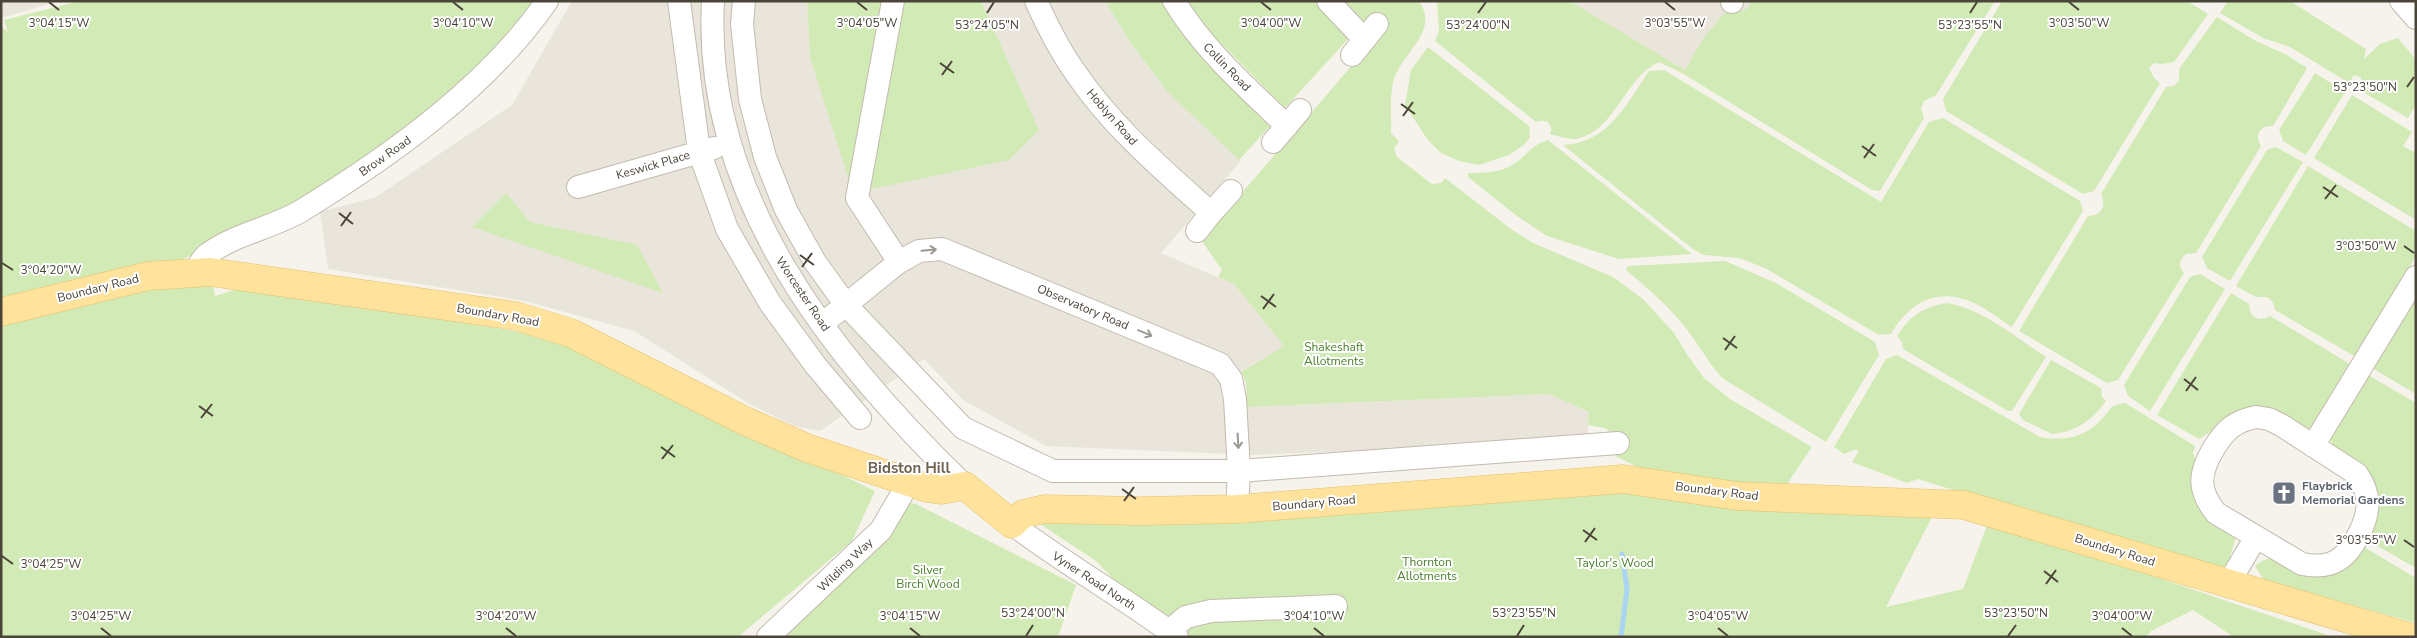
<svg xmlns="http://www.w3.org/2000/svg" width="2417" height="638" viewBox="0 0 2417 638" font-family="'Nunito Sans',sans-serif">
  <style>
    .residential { fill: #eae5da }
    .green { fill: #d2eab5 }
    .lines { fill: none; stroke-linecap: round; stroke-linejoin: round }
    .stream { stroke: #a9d4f2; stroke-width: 5 }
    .minor-casing { stroke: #c2bbae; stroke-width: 24 }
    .major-casing { stroke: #e6c16a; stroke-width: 29 }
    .minor { stroke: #fff; stroke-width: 22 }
    .major { stroke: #ffe39c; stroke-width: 28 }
    .oneway { stroke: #9c9892 }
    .ticks { fill: none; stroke: #4b4439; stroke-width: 2 }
    .labels { text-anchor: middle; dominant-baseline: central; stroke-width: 4; stroke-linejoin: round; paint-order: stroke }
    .street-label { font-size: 12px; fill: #4b4439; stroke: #fff }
    .park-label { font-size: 12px; fill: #4a7f2a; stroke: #fff }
    .worship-label { font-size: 12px; font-weight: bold; fill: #5b616d; stroke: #fff; text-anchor: start }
    .quarter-label { font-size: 15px; font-weight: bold; fill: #6e6250; stroke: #fff }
    .ticks-label { font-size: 12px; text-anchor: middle; fill: #4b4439; stroke: #fff; stroke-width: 4; stroke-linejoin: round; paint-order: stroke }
  </style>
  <rect width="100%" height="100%" fill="#f6f3ec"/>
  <!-- residential -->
  <path class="residential" d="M1 1H59L2 18Z
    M572 1H807L810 57 1039 130 981 1H1105L1132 45 1167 91 1241 161 1161 253 1234 284 1284 346 1224 381 1225 408 1549 394 1589 412 1587 442 1251 455 1046 446 963 400 924 359 820 431 794 426 748 403 634 331 525 301 328 269 320 212 376 197 512 105Z
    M1570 1H1749L1750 5 1745 11 1736 13 1702 40 1685 70Z"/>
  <!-- green -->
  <path class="green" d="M80 1H547L360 174 150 275 210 272 215 296 244 287 563 339 875 491 852 541 738 637H1V27L8 32 4 20Z
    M807 1H981L1039 130 1009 160 853 193 810 57Z
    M1105 1H1162L1174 19 1271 125 1239 160 1167 91 1132 45Z
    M1186 1H1315L1348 39 1285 108 1213 35Z
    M1344 1H1419C1440 31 1403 52 1394 79 1389 94 1392 116 1391 133L1399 141 1394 149 1397 157 1432 184 1441 183 1445 178 1511 229 1533 243 1613 277 1643 299 1674 333 1688 356 1704 378 1730 399 1812 447 1785 487 1725 483 1644 470 1615 456 1617 437 1605 428 1588 425 1589 412 1549 394 1247 407 1246 383 1241 372 1284 346 1234 284 1218 277 1222 270 1201 240 1387 25 1374 13 1364 22Z
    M1437 1H1570L1685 70 1702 40 1728 9C1738 13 1743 13 1750 5L1749 1H1995L1936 95 1924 101 1921 109 1924 118 1880 191 1872 190 1682 73 1659 62C1623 79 1617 129 1577 139 1570 140 1558 136 1550 134 1554 124 1546 118 1536 122L1435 41 1439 31Z
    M2002 1H2187L2208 14 2174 62 2162 64 2154 63 2149 68 2154 78 2160 83 2094 191 2083 194 1946 111 1943 99Z
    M2228 1H2290L2366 49 2364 59 2380 44 2398 38 2416 60V105L2408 118 2356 88 2362 78 2354 75 2349 83 2290 47 2263 38 2220 13Z
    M2217 17 2254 40 2287 55 2307 68 2273 126C2260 125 2254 135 2261 146L2196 253 2186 254C2179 260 2178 266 2184 273L2118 380 2107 383 2019 331 2088 216C2101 216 2107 206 2101 194L2166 87 2174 86 2179 80V69Z
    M1428 47 1529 126 1530 137 1525 144 1509 155 1479 165 1459 161 1441 153 1427 139 1405 105 1411 70Z
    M1664 70 1881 202 1929 122 1943 118 2080 201 2083 211 2012 327C1999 319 1986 308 1972 302 1936 287 1909 303 1891 334L1879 335 1765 268 1739 258 1704 255 1694 250 1563 145C1608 143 1626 105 1649 71Z
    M2315 73 2345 92 2306 155 2283 141 2279 130Z
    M2352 95 2412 132 2403 146 2416 153V220L2314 158Z
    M1548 140 1553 144 1692 254 1619 259 1547 236 1517 216 1468 177V173C1483 173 1499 173 1512 165 1525 158 1532 144 1548 140Z
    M2276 147 2303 162 2230 281 2207 268 2202 257 2267 150Z
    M2308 166 2416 231V256L2356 357 2275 310 2273 302 2267 297H2256L2236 286Z
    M506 193 530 222 637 245 663 293 472 227Z
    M1725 261 1776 283 1875 342 1879 355 1826 442 1722 378C1706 360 1696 339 1680 321 1664 302 1645 286 1626 270L1628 266Z
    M2200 274 2225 289 2150 411 2128 396 2124 385 2190 277Z
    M2231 293 2249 304C2249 317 2259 323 2270 316L2350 364 2312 428 2308 430 2273 413 2210 432 2199 439 2157 415Z
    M2416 295V394L2372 368Z
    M1947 303C1983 309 2015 337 2046 357L2012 411H2008L1903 349 1902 342 1897 336C1910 316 1923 307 1947 303Z
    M1897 355 2040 437C2064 441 2084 438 2101 420 2112 408 2109 406 2125 403L2195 446 2193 453 2197 465 2236 537 2230 556 2238 560 2218 570H2209L1918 479 1907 483 1852 462 1859 451 1854 450 1844 454 1834 447 1886 359Z
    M2051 360 2101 388 2102 397 2106 401C2092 420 2076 432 2052 434L2023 420 2019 414Z
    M2368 375 2416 403V564L2414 567 2369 541 2372 523 2331 441V435Z
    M1618 487 1935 511 1886 607 1963 589 1988 523 2144 573 2333 637H2234L2193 610 2151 631 2145 637H1177L1148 615 1096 561 1040 524 1044 509Z
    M908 503 916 504 1076 585 1058 637H775Z
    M2364 547 2416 578V623L2264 580 2255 566C2271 550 2290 564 2308 571Z"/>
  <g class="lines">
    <!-- stream -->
    <path class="stream" d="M1621 637 1627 589 1622 554"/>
    <!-- minor casing -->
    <g class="minor-casing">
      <path id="minor" d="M679 1 699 151 727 229 770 303 816 366 860 418
        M713 1C702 195 833 359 965 486
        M744 1 742 24 750 99 765 157 786 210 815 262 846 305 963 428 1053 471H1239L1618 443
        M893 1 857 198 899 262
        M1036 1C1047 25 1059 50 1075 72 1112 127 1162 169 1211 213L1197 231
        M1174 1C1204 50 1246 87 1287 126
        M1328 1 1364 39
        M2401 1 2416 18
        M1732 2V1
        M1352 55 1377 24
        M1273 142 1300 110
        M578 187 714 148
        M1211 213 1231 191
        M195 272C198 266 202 258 208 254 235 234 272 228 301 211 389 157 488 87 547 1
        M822 324 899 262 919 251 942 249 1220 364 1231 379 1235 399 1239 471 1237 509
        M2256 417 2269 419 2281 425 2357 474C2371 494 2370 511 2360 532 2347 559 2332 570 2302 564L2216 513C2197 489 2199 473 2214 448 2225 430 2235 421 2256 417Z
        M2313 446 2416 277
        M1012 524C1065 564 1123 597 1177 637
        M2232 585 2234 574 2256 537
        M1169 631 1186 617 1211 611 1336 606
        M768 637 881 530 909 482"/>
    </g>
    <!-- major casing -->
    <g class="major-casing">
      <path id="major" d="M1 312 148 276 210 272 516 316 571 333 743 420 807 448 927 488 941 490 965 486 1012 524 1023 514 1044 509 1141 511 1237 509 1623 479 1737 496 1964 505 2409 637"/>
    </g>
    <!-- minor -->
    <use href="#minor" class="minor"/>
    <!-- major -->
    <use href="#major" class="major"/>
  </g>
  <!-- one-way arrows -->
  <defs><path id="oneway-shaft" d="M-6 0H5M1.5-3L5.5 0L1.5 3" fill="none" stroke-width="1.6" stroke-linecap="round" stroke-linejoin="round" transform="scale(1.25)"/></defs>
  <g class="oneway">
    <use href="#oneway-shaft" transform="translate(929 250) rotate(-5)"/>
    <use href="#oneway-shaft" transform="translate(1145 333) rotate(23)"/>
    <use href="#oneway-shaft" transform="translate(1238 441) rotate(87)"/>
  </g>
  <!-- ticks -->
  <path class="ticks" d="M49 2 59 10M453 2 463 10M857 2 867 10M1261 2 1271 10M1665 2 1675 10M2069 2 2079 10M987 13 994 2M1478 13 1486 2M1970 13 1977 2M940 63 954 73M942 75 952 61M2407 87 2414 77M1401 104 1415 114M1403 116 1413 102M1862 146 1876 156M1864 158 1874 144M2323 187 2338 197M2325 199 2336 185M339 213 353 224M341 226 351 212M2404 246 2414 253M800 255 814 265M2 263 13 270M802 267 812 253M1261 296 1276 307M1263 309 1274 294M1723 338 1737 348M1725 350 1735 336M2184 379 2198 390M2186 391 2196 377M199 406 213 416M201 418 212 404M661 447 675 457M662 459 673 445M1122 489 1136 499M1124 501 1134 487M1583 530 1597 540M2404 540 2414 547M1585 542 1595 528M2 556 13 564M2044 571 2058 582M2046 584 2056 570M101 628 111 636M506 628 516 636M910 628 920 636M1314 628 1324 636M1718 628 1728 636M2122 628 2132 636M1026 636 1033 625M1517 636 1524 625M2008 636 2016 625"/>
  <!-- icons -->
  <defs>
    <g id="church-square" transform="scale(1.25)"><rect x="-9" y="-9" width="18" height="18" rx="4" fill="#6b7280" stroke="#fff"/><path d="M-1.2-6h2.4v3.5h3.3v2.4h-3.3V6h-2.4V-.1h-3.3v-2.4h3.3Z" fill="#fff"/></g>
  </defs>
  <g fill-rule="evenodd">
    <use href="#church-square" x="2284" y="493"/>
  </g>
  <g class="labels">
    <!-- street labels -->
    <g class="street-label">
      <text transform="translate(1227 67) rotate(46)">Collin Road</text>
      <text transform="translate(1112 117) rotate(49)">Hoblyn Road</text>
      <text transform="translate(385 156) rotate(-35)">Brow Road</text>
      <text transform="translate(653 165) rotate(-16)">Keswick Place</text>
      <text transform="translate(98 288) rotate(-14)">Boundary Road</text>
      <text transform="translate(803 294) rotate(56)">Worcester Road</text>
      <text transform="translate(1083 307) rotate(23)">Observatory Road</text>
      <text transform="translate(498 315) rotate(10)">Boundary Road</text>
      <text transform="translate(1717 491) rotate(7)">Boundary Road</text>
      <text transform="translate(1314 503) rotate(-5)">Boundary Road</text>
      <text transform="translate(2115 550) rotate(17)">Boundary Road</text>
      <text transform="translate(845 565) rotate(-44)">Wilding Way</text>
      <text transform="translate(1094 581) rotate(33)">Vyner Road North</text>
    </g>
    <!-- park labels -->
    <g class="park-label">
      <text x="1334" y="347">Shakeshaft<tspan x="1334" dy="14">Allotments</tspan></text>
      <text x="1427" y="562">Thornton<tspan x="1427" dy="14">Allotments</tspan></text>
      <text x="1615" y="563">Taylor's Wood</text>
      <text x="928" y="570">Silver<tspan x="928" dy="14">Birch Wood</tspan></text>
    </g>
    <!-- worship labels -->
    <g class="worship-label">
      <text x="2302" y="486">Flaybrick<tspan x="2302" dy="14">Memorial Gardens</tspan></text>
    </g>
    <!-- quarter labels -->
    <g class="quarter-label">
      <text x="909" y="468">Bidston Hill</text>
    </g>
  </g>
  <g class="ticks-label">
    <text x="59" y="27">3°04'15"W</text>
    <text x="463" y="27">3°04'10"W</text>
    <text x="867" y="27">3°04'05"W</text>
    <text x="1271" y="27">3°04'00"W</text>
    <text x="1675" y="27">3°03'55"W</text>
    <text x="2079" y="27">3°03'50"W</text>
    <text x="987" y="29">53°24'05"N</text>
    <text x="1478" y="29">53°24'00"N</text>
    <text x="1970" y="29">53°23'55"N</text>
    <text x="2365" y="91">53°23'50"N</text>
    <text x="2366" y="250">3°03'50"W</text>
    <text x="51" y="274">3°04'20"W</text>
    <text x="2366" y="544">3°03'55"W</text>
    <text x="51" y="568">3°04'25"W</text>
    <text x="1033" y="617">53°24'00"N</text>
    <text x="1524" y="617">53°23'55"N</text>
    <text x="2016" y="617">53°23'50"N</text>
    <text x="101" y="620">3°04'25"W</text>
    <text x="506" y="620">3°04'20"W</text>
    <text x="910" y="620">3°04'15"W</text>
    <text x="1314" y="620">3°04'10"W</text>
    <text x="1718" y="620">3°04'05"W</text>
    <text x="2122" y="620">3°04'00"W</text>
  </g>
  <!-- border -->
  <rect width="2417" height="638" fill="none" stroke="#4b4439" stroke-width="5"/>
</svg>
